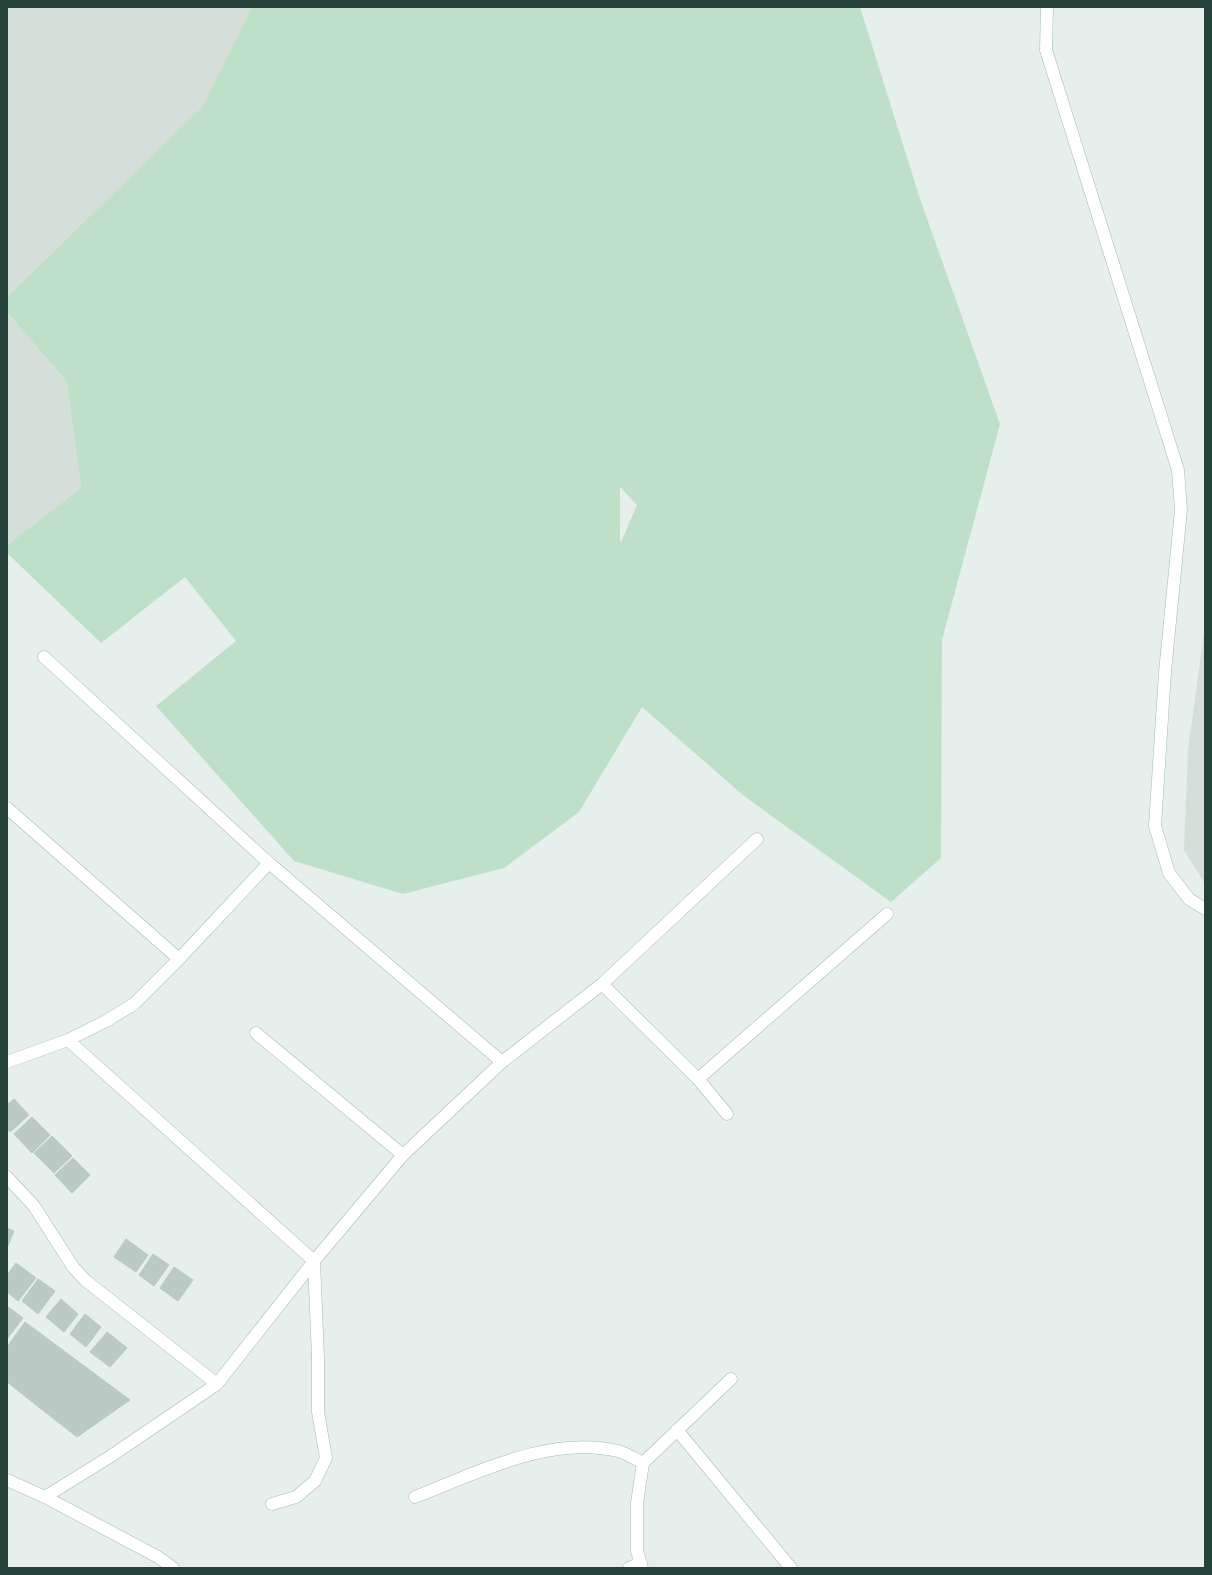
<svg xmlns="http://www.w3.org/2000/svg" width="1212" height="1575" viewBox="0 0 1212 1575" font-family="Signika,sans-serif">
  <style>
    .built { fill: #d4dfda }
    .green { fill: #bfe0c8; fill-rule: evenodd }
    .building { fill: #bbcac4; stroke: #b8c9c2 }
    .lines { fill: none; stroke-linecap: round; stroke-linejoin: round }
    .lane-casing { stroke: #a8b8b2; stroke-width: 13 }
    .street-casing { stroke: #a8b8b2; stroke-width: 13 }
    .secondary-casing { stroke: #a4bbb3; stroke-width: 13 }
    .lane { stroke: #fff; stroke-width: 12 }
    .street { stroke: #fff; stroke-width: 12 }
    .secondary { stroke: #fff; stroke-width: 12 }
  </style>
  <rect width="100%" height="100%" fill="#e6efeb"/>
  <!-- built -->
  <path class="built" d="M7 7H252L202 107 7 297Z
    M7 312 67 382 81 488 7 545Z
    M1205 625V884L1184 850 1188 750Z"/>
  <!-- green -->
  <path class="green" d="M252 7H860L920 199 1000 424 942 640 941 858 891 902 744 796 642 707 579 812 504 868 403 894 294 861 156 706 236 641 185 577 101 643 7 553V545L81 488 67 382 7 312V297L202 107ZM620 487 637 505 621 542H620Z"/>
  <!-- building -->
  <path class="building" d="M14 1099 29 1115 10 1132 7 1129V1105Z
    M32 1117 50 1135 32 1153 14 1134Z
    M52 1136 72 1156 54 1173 34 1153Z
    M73 1158 90 1175 72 1193 55 1175Z
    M7 1228 14 1231 7 1248Z
    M126 1239 148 1255 136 1272 114 1257Z
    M153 1254 169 1265 154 1286 139 1275Z
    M16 1263 36 1278 18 1301 7 1292V1275Z
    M174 1267 193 1280 178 1301 160 1288Z
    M38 1279 55 1291 38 1314 22 1301Z
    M61 1299 78 1314 64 1332 46 1317Z
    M7 1306 23 1318 7 1339Z
    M85 1314 101 1327 86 1347 70 1334Z
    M25 1322 130 1400 77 1437 7 1382V1347Z
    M107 1332 127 1348 110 1367 90 1352Z"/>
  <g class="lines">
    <!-- lane casing -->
    <g class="lane-casing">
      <path id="lane" d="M1047 7 1046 50 1178 470 1181 510 1165 672 1155 826 1169 873 1189 899 1205 909"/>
    </g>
    <!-- street casing -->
    <g class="street-casing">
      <path id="street" d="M44 657 269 863 502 1062
        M7 808 179 959
        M602 984 698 1079 887 914
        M256 1033 403 1155
        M7 1062 68 1040 106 1021 134 1004 179 959 269 863
        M698 1079 727 1114
        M7 1177 34 1206 73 1267 85 1280 217 1384
        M677 1430 791 1568
        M45 1497 111 1456 217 1384 314 1261 68 1040
        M415 1497C477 1473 549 1435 618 1451 626 1453 635 1459 643 1463
        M272 1504 296 1497 315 1481 326 1458 318 1412V1358L314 1261 403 1155 502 1062 602 984 757 839
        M629 1568 641 1563
        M642 1568 637 1551V1503L643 1463 731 1379"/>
    </g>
    <!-- secondary casing -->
    <g class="secondary-casing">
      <path id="secondary" d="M7 1480 45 1497 158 1557 173 1568"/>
    </g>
    <!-- lane -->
    <use href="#lane" class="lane"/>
    <!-- street -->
    <use href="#street" class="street"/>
    <!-- secondary -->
    <use href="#secondary" class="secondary"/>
  </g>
  <!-- border -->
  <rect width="1212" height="1575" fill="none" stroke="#24423a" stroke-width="16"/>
</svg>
